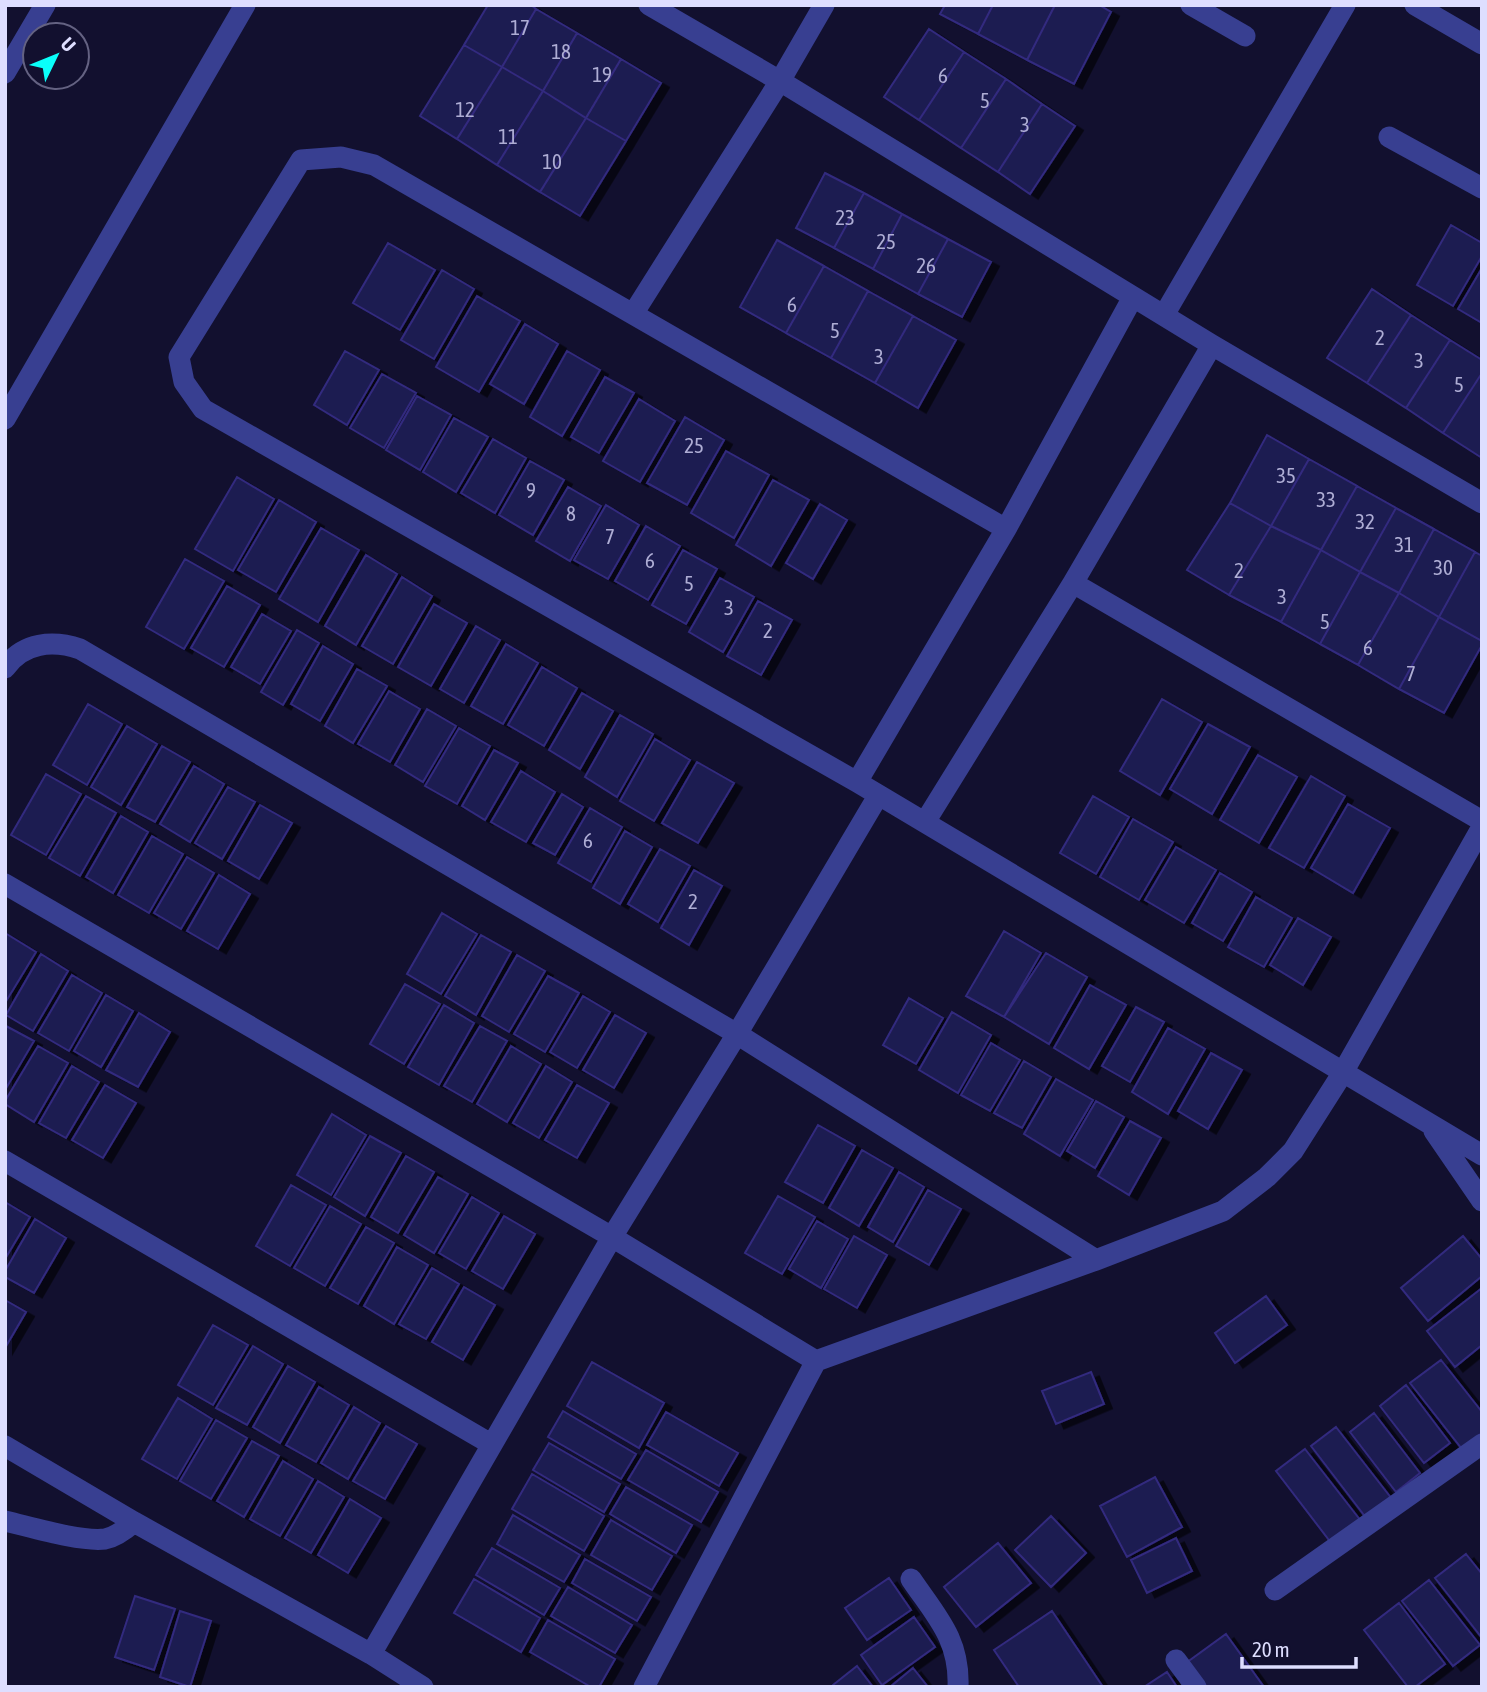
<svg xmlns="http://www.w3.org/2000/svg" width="1487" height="1692" viewBox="0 0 1487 1692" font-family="'Asap Condensed',sans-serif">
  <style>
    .building { fill: #1f1b51; stroke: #322b7f; stroke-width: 2; filter: url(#shadow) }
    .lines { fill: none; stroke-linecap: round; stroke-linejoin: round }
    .minor { stroke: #383f91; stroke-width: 21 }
    .labels { text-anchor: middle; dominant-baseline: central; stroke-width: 6; stroke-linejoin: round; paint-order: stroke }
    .number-label { font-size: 21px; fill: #aeadd4 }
  </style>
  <defs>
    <filter id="shadow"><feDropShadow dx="8" dy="4.5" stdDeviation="0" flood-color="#0009"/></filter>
  </defs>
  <rect width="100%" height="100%" fill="#12102f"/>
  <!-- building -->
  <path class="building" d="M488 5H531L536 9 502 67 464 45Z
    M945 5H993L978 34 940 14Z
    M993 5H1055L1027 60 978 34Z
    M1055 5H1099L1111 12 1074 84 1027 60Z
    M536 9 577 33 543 91 502 67Z
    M929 29 964 52 919 120 884 97Z
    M577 33 621 59 586 118 543 91Z
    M464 45 502 67 457 139 420 116Z
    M964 52 1006 79 961 148 919 120Z
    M621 59 661 83 626 141 586 118Z
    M502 67 543 91 497 165 457 139Z
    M1006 79 1042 104 998 172 961 148Z
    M543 91 586 118 540 192 497 165Z
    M1042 104 1075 126 1030 194 998 172Z
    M586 118 626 141 580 216 540 192Z
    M825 173 864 193 834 248 796 228Z
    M864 193 902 214 873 269 834 248Z
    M902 214 948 239 918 294 873 269Z
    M1451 225 1482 243V256L1453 306 1417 285Z
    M948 239 991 262 962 317 918 294Z
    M777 240 824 266 786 333 740 307Z
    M388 243 435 270 400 330 353 303Z
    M824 266 868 291 831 358 786 333Z
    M1482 268V323L1458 309Z
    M442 270 474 289 434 359 401 340Z
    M1372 289 1411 315 1367 383 1327 358Z
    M868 291 913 316 875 383 831 358Z
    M477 296 520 321 479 392 436 367Z
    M1411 315 1450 340 1406 408 1367 383Z
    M913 316 956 340 918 408 875 383Z
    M525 324 558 344 524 404 490 384Z
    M1450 340 1482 360V373L1443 433 1406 408Z
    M345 351 379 370 347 425 314 405Z
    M567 351 600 370 562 436 530 417Z
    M1482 373V458L1443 433Z
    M382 374 416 393 384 448 350 428Z
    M605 377 634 393 599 453 571 437Z
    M417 396 451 415 420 470 386 450Z
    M639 399 675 421 640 482 603 461Z
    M685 417 724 440 687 505 647 483Z
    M454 418 488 437 456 492 423 472Z
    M1267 435 1309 459 1271 526 1230 503Z
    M493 439 526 458 495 513 461 493Z
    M726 451 769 475 734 538 691 513Z
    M1309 459 1357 486 1321 550 1271 526Z
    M530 461 564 480 533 535 499 515Z
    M237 477 274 499 233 571 195 549Z
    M773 480 809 500 771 566 736 545Z
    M1357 486 1396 508 1360 572 1321 550Z
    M568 487 601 506 570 561 536 541Z
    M279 500 316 522 276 592 238 570Z
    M1230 503 1271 526 1229 595 1187 570Z
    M820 504 847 520 813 579 786 563Z
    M606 505 639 525 608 579 574 560Z
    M1396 508 1434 529 1399 593 1360 572Z
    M646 526 680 546 648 600 615 581Z
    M1271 526 1321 550 1281 622 1229 595Z
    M321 528 359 550 318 622 279 599Z
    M1434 529 1475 552 1439 617 1399 593Z
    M683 550 717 569 686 624 652 605Z
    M1321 550 1360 572 1320 644 1281 622Z
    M1475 552 1482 556V641L1439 617Z
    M366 555 397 574 356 645 325 626Z
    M185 559 224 581 184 649 146 627Z
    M1360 572 1399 593 1358 665 1320 644Z
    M402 577 432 596 393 664 362 646Z
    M720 578 754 597 723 652 689 632Z
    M227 586 260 605 224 667 191 648Z
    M1399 593 1439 617 1399 689 1358 665Z
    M758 601 792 620 761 675 727 656Z
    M434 604 467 623 431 686 398 667Z
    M262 614 291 631 260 684 231 667Z
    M1439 617 1482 641V645L1444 713 1399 689Z
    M476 626 500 640 464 703 440 689Z
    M297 630 319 643 283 705 261 692Z
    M506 644 538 663 503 724 471 706Z
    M323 646 353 664 320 721 291 704Z
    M542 667 577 688 544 746 508 725Z
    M357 669 387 686 353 743 325 726Z
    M389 691 420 709 390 762 358 744Z
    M582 693 613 711 580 769 549 750Z
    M1162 699 1202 722 1160 795 1120 771Z
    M88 704 122 724 87 785 53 765Z
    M427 709 456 726 423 782 395 765Z
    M620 715 653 734 617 797 585 777Z
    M1208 724 1250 747 1212 814 1170 789Z
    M127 726 157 744 121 805 91 787Z
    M459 728 490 746 457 804 425 786Z
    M655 739 690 760 654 821 620 801Z
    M162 746 190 762 155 822 127 807Z
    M494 750 518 763 485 820 462 806Z
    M1258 755 1297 777 1259 843 1220 820Z
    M697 762 734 783 698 843 662 823Z
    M194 766 224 784 190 842 160 824Z
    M521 771 555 792 526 842 491 822Z
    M46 774 81 794 46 855 11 835Z
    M1311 776 1345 796 1304 868 1269 848Z
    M228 787 255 802 222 859 195 843Z
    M562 794 583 807 555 855 533 843Z
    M86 796 116 813 80 876 49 858Z
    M1093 796 1129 817 1096 874 1060 853Z
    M1348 804 1390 828 1353 893 1311 868Z
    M260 805 292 823 259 879 228 861Z
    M590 808 622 827 591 882 558 863Z
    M121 816 148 832 113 893 86 877Z
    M1133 819 1173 842 1139 900 1100 877Z
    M625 831 652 847 620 904 593 888Z
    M152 836 183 854 149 913 118 895Z
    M1176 847 1216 870 1184 923 1145 900Z
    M660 849 690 866 658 922 628 904Z
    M187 857 214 873 181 929 154 913Z
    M694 870 722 886 689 945 661 928Z
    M1220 873 1252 892 1223 941 1192 923Z
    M219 875 250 894 218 949 187 931Z
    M1256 897 1292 918 1264 967 1228 947Z
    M442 913 477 934 441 994 407 974Z
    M1298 918 1331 937 1303 985 1270 965Z
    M1004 931 1041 953 1004 1017 966 996Z
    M5 933 36 952 5 1003Z
    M481 935 511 952 476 1015 445 996Z
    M1046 953 1087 977 1049 1044 1004 1017Z
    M41 954 68 971 33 1031 6 1015Z
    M517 955 545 971 509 1032 482 1016Z
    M72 975 102 993 69 1051 38 1033Z
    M548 976 579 993 545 1052 514 1034Z
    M405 984 440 1004 404 1064 370 1044Z
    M1090 985 1126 1005 1089 1069 1054 1048Z
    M106 995 133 1011 101 1067 74 1051Z
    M583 996 610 1012 577 1068 550 1052Z
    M909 998 943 1018 916 1064 883 1045Z
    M444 1005 474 1023 439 1085 408 1067Z
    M1136 1007 1164 1022 1130 1082 1102 1066Z
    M952 1012 991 1035 958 1093 919 1070Z
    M139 1013 170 1032 138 1087 106 1070Z
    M615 1015 646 1033 614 1088 583 1070Z
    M6 1026 34 1041 5 1090V1028Z
    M480 1026 507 1041 472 1102 444 1086Z
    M1168 1028 1205 1049 1168 1114 1132 1092Z
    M991 1043 1020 1060 990 1111 961 1095Z
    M38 1046 68 1063 34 1122 5 1104V1101Z
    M511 1046 541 1064 507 1122 477 1104Z
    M1211 1053 1242 1070 1208 1129 1178 1111Z
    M1024 1061 1051 1077 1022 1128 994 1113Z
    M72 1066 99 1082 66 1138 39 1123Z
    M546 1066 572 1082 539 1138 513 1123Z
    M1056 1079 1093 1100 1060 1156 1024 1134Z
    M105 1085 136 1103 103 1158 72 1140Z
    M577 1085 609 1103 577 1158 545 1140Z
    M1096 1101 1124 1117 1095 1168 1067 1151Z
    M332 1114 366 1135 331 1195 297 1175Z
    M1130 1121 1161 1138 1129 1195 1098 1176Z
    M818 1125 855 1146 823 1203 785 1182Z
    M370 1136 401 1153 365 1216 334 1197Z
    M862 1150 893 1168 859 1226 829 1208Z
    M406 1156 434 1172 398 1233 371 1217Z
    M899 1172 924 1187 893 1242 868 1227Z
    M438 1177 468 1194 434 1253 404 1235Z
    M291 1185 326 1205 290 1266 256 1246Z
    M928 1190 961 1209 929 1265 896 1246Z
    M778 1196 815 1217 782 1274 745 1253Z
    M472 1197 499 1213 466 1269 439 1253Z
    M5 1202 30 1217 5 1259Z
    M330 1206 361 1224 325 1286 294 1268Z
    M504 1216 535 1234 503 1289 472 1271Z
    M35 1219 66 1238 34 1293 5 1277V1271Z
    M817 1221 848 1239 821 1288 789 1269Z
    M366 1227 394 1243 358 1304 330 1288Z
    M854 1236 887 1255 857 1308 824 1289Z
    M1463 1236 1482 1259V1276L1428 1321 1401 1288Z
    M397 1247 428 1265 394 1324 364 1306Z
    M432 1268 459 1284 426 1339 399 1324Z
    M464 1287 495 1305 463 1360 432 1342Z
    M1482 1288V1345L1455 1367 1427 1331Z
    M1266 1296 1287 1325 1235 1363 1215 1333Z
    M5 1300 26 1312 5 1348Z
    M213 1325 248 1345 213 1405 178 1385Z
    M253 1346 283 1364 247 1425 216 1408Z
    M1441 1360 1482 1412V1433L1462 1449 1410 1383Z
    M592 1362 664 1403 639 1448 567 1406Z
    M288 1366 315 1382 280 1443 253 1427Z
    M1091 1372 1104 1404 1056 1424 1042 1391Z
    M1406 1385 1450 1443 1424 1463 1380 1406Z
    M319 1387 349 1405 316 1462 286 1445Z
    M178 1398 212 1419 177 1479 142 1459Z
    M354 1407 380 1423 348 1479 321 1463Z
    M563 1411 636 1454 621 1479 548 1437Z
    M666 1412 738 1453 719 1486 647 1445Z
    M1374 1413 1420 1473 1396 1492 1350 1432Z
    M216 1420 247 1438 211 1499 180 1481Z
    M386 1426 417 1444 385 1499 353 1481Z
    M1336 1427 1392 1499 1367 1519 1311 1446Z
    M252 1441 279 1456 244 1517 217 1501Z
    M549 1443 620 1484 604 1512 533 1470Z
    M1305 1449 1361 1521 1332 1544 1276 1471Z
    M646 1450 718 1492 701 1522 628 1480Z
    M283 1461 313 1479 280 1536 250 1519Z
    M532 1474 604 1516 584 1551 512 1509Z
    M1155 1477 1182 1527 1127 1557 1100 1506Z
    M318 1481 344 1497 311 1553 285 1538Z
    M626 1487 692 1525 676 1553 610 1514Z
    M350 1499 381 1518 348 1573 318 1555Z
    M513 1515 580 1555 564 1582 497 1544Z
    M1051 1516 1086 1553 1051 1587 1015 1550Z
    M611 1520 672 1556 652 1590 591 1555Z
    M1176 1538 1192 1571 1147 1593 1131 1560Z
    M998 1543 1031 1583 976 1627 944 1587Z
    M492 1548 560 1588 544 1615 476 1575Z
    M1466 1554 1482 1574V1638L1435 1578Z
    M585 1559 651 1597 637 1621 572 1583Z
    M889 1578 911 1610 867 1640 845 1608Z
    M474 1579 540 1618 521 1652 454 1613Z
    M1429 1580 1480 1645 1453 1666 1402 1601Z
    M568 1587 632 1625 615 1653 551 1616Z
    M135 1596 175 1609 154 1670 115 1657Z
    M1399 1603 1445 1664 1415 1687H1408L1364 1630Z
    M180 1611 211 1621 190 1687 160 1677Z
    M1052 1611 1103 1687H1019L994 1650Z
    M914 1617 935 1647 882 1685 861 1655Z
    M548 1620 615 1659 599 1687H591L530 1652Z
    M1226 1634 1264 1687H1203L1186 1663Z
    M857 1666 873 1687H834L833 1685Z
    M913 1668 928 1687H890Z
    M1167 1672 1177 1687H1144Z"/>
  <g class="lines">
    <!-- minor -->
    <path class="minor" d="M649 5 780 81 1212 345 1482 503
      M1191 5 1245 36
      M1415 5 1482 44
      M5 73 45 5
      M1389 137 1482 188
      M633 314 780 81 824 5
      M1164 315 1345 5
      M5 419 245 5
      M1006 529 374 165 341 157 301 160 179 357 184 382 203 409 857 782 1482 1155
      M1073 583 1482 821
      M5 668C23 642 53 640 80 649L737 1034 1096 1260
      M857 782 1006 529 1133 297
      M925 822 1073 583 1212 345
      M5 884 612 1237 816 1361 644 1687
      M1434 1131 1482 1201
      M5 1161 491 1444
      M816 1361 1096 1260 1223 1211 1267 1177 1293 1151 1342 1074 1482 827
      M5 1446 134 1522 371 1654 423 1687
      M5 1521C31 1527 80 1542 105 1539 115 1537 126 1529 134 1522
      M911 1579C936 1616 960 1639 958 1687
      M1275 1590 1482 1444
      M371 1654 612 1237 737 1034 878 796
      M1176 1660 1196 1687"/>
  </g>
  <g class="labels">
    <!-- number labels -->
    <g class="number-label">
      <text x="520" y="27">17</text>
      <text x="561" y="51">18</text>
      <text x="602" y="74">19</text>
      <text x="943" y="75">6</text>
      <text x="985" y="100">5</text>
      <text x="465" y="109">12</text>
      <text x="1025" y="124">3</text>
      <text x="508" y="136">11</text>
      <text x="552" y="161">10</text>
      <text x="845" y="217">23</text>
      <text x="886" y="241">25</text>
      <text x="926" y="265">26</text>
      <text x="792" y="304">6</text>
      <text x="835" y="330">5</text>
      <text x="1380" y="337">2</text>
      <text x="879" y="356">3</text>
      <text x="1419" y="360">3</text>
      <text x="1459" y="384">5</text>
      <text x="694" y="445">25</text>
      <text x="1286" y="475">35</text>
      <text x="531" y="490">9</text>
      <text x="1326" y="499">33</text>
      <text x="571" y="513">8</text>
      <text x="1365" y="521">32</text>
      <text x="610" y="536">7</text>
      <text x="1404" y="544">31</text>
      <text x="650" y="560">6</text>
      <text x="1443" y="567">30</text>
      <text x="1239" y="570">2</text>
      <text x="689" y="583">5</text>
      <text x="1282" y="596">3</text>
      <text x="729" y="607">3</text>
      <text x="1325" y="621">5</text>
      <text x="768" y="630">2</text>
      <text x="1368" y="647">6</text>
      <text x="1411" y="673">7</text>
      <text x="588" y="840">6</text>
      <text x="693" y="901">2</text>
    </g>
  </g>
  <!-- border -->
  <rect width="1487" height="1692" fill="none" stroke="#dedeff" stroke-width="14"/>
  <!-- north arrow -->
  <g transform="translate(56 56) rotate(47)"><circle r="33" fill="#12102f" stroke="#646282" stroke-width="2"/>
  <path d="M0-5L12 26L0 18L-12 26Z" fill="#0afffa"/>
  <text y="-10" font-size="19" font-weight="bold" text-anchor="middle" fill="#dedeff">U</text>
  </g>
  <!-- scale -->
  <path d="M1242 1657v10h114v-10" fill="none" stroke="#dedeff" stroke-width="3.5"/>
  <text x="1252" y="1657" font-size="21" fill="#dedeff" stroke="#12102f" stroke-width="5" paint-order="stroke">20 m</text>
</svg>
